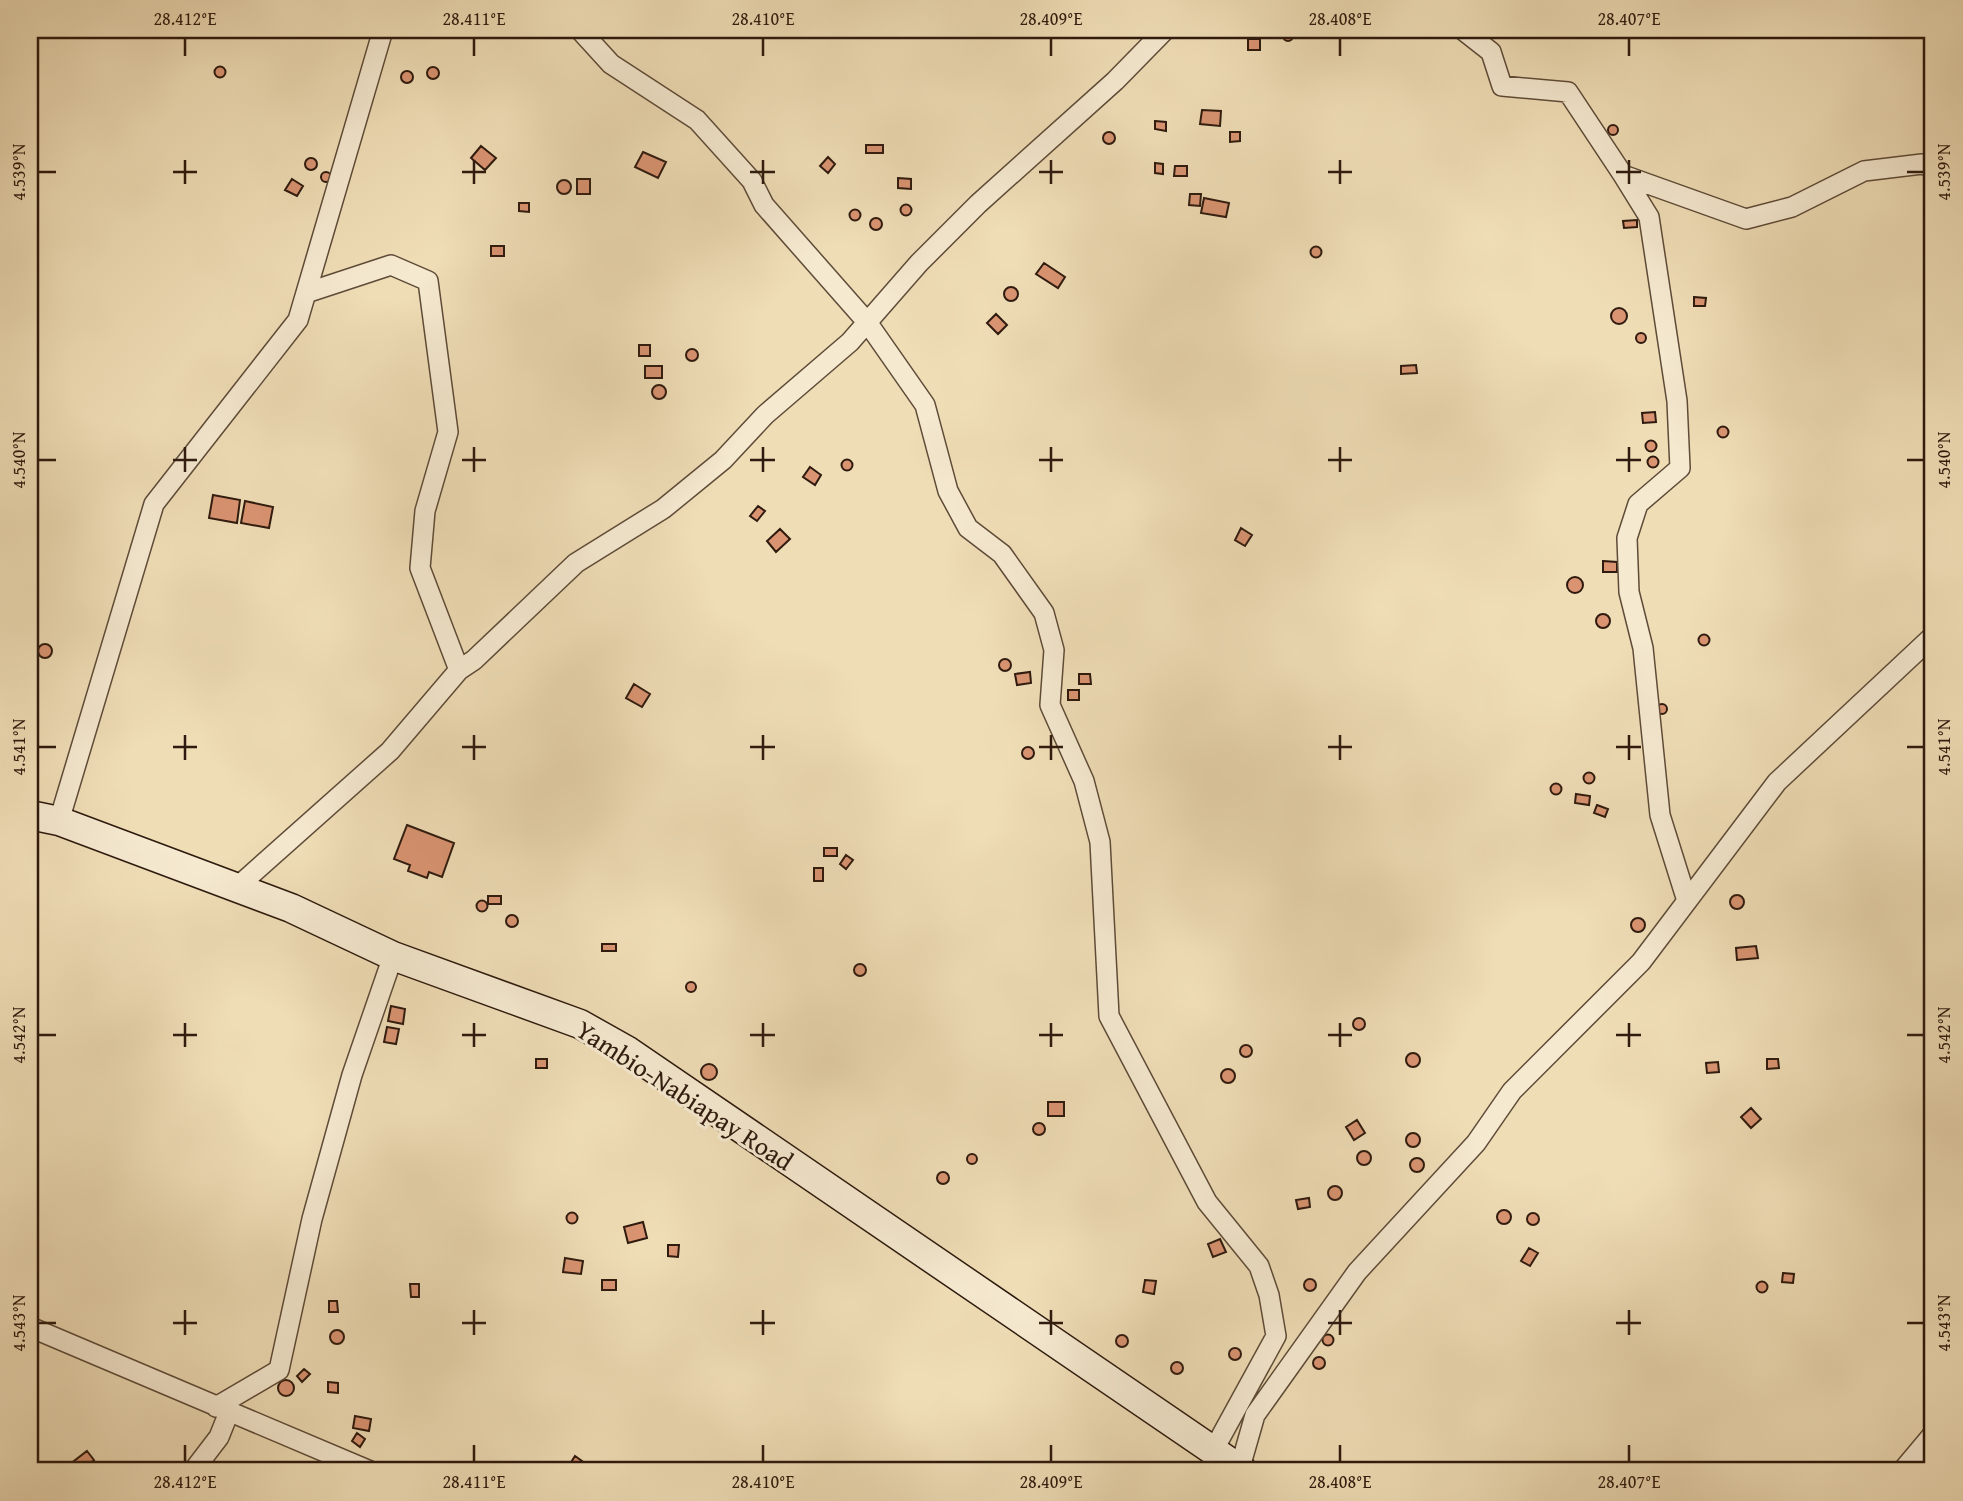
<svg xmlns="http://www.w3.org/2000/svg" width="1963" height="1501" viewBox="0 0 1963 1501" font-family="'Gentium Book Plus',serif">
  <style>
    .building { fill: #da9472; stroke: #2e1a0e; stroke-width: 2 }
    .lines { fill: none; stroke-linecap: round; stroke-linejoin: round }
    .minor-casing { stroke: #5e4b38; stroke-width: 22 }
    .secondary-casing { stroke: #2e1a0e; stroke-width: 31 }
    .minor { stroke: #f5e9d0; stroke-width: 19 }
    .secondary { stroke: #f5e9d0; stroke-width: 28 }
    .ticks { fill: none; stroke: #2e1a0e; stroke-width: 2.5 }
    .labels { text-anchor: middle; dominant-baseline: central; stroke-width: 6; stroke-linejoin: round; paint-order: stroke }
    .street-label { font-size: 26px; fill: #2e1a0e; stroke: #f5e9d0 }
    .neatline { fill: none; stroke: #2e1a0e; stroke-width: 2.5 }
    .ticks-label { font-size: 18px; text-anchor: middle; fill: #2e1a0e }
  </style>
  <rect width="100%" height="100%" fill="#efddb6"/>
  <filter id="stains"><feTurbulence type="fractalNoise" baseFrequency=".00286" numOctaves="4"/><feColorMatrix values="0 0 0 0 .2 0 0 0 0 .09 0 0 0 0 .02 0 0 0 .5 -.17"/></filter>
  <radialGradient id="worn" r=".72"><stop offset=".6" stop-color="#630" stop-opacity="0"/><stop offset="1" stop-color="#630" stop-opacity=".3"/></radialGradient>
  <!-- building -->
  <path class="building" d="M1283 36a5 5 0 1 1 10 0a5 5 0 1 1-10 0Z
    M1248 39H1260V50H1248Z
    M214.5 72a5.5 5.5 0 1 1 11 0a5.5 5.5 0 1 1-11 0Z
    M427 73a6 6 0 1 1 12 0a6 6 0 1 1-12 0Z
    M401 77a6 6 0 1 1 12 0a6 6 0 1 1-12 0Z
    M1202 110 1221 111 1220 126 1200 124Z
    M1155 121 1166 122V131L1155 129Z
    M1608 130a5 5 0 1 1 10 0a5 5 0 1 1-10 0Z
    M1103 138a6 6 0 1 1 12 0a6 6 0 1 1-12 0Z
    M1230 132H1240V141L1230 142Z
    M866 145H883V153H866Z
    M481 146 496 158 485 170 471 158Z
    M643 152 666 162 658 178 635 167Z
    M828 157 835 164 828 173 820 166Z
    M305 164a6 6 0 1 1 12 0a6 6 0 1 1-12 0Z
    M1155 163 1163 164V174L1155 173Z
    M1175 166H1187V176H1174Z
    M321 177a5 5 0 1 1 10 0a5 5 0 1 1-10 0Z
    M898 178 911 179V189L898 188Z
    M292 179 303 186 297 196 285 190Z
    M577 179H590V194H577Z
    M557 187a7 7 0 1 1 14 0a7 7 0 1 1-14 0Z
    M1190 194H1201L1200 206 1189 205Z
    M1204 198 1229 203 1226 217 1201 213Z
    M519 203H529V212L519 211Z
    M900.5 210a5.5 5.5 0 1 1 11 0a5.5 5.5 0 1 1-11 0Z
    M849.5 215a5.5 5.5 0 1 1 11 0a5.5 5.5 0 1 1-11 0Z
    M870 224a6 6 0 1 1 12 0a6 6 0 1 1-12 0Z
    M1637 220V227L1624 228 1623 221Z
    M491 246H504V256H491Z
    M1310.5 252a5.5 5.5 0 1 1 11 0a5.5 5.5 0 1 1-11 0Z
    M1044 263 1065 277 1058 288 1036 274Z
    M1004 294a7 7 0 1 1 14 0a7 7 0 1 1-14 0Z
    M1694 297 1706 298 1705 306H1694Z
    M1611 316a8 8 0 1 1 16 0a8 8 0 1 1-16 0Z
    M996 314 1007 325 998 334 987 323Z
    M1636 338a5 5 0 1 1 10 0a5 5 0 1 1-10 0Z
    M639 345H650V356H639Z
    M686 355a6 6 0 1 1 12 0a6 6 0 1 1-12 0Z
    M1416 365 1417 373 1401 374V366Z
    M645 366H662V378H645Z
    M652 392a7 7 0 1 1 14 0a7 7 0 1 1-14 0Z
    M1655 412 1656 422 1643 423 1642 413Z
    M1717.5 432a5.5 5.5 0 1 1 11 0a5.5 5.5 0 1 1-11 0Z
    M1645.5 446a5.5 5.5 0 1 1 11 0a5.5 5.5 0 1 1-11 0Z
    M1647.5 462a5.5 5.5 0 1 1 11 0a5.5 5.5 0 1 1-11 0Z
    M841.5 465a5.5 5.5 0 1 1 11 0a5.5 5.5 0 1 1-11 0Z
    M810 467 821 475 815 485 803 477Z
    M213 495 240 500 237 523 209 518Z
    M245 501 273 507 269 528 241 523Z
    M758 506 765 511 757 521 750 516Z
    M1241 528 1252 535 1245 546 1235 540Z
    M780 529 790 539 776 552 767 541Z
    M1603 561 1617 562V572H1603Z
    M1567 585a8 8 0 1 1 16 0a8 8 0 1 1-16 0Z
    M1596 621a7 7 0 1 1 14 0a7 7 0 1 1-14 0Z
    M1698.5 640a5.5 5.5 0 1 1 11 0a5.5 5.5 0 1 1-11 0Z
    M38 651a7 7 0 1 1 14 0a7 7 0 1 1-14 0Z
    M999 665a6 6 0 1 1 12 0a6 6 0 1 1-12 0Z
    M1030 672 1031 683 1017 685 1015 674Z
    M1079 674H1090L1091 684H1079Z
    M634 684 650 694 642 707 626 698Z
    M1068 690H1079V700H1068Z
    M1657 709a5 5 0 1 1 10 0a5 5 0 1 1-10 0Z
    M1022 753a6 6 0 1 1 12 0a6 6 0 1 1-12 0Z
    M1583.5 778a5.5 5.5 0 1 1 11 0a5.5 5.5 0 1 1-11 0Z
    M1550.5 789a5.5 5.5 0 1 1 11 0a5.5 5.5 0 1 1-11 0Z
    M1576 794 1590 796 1589 805 1575 803Z
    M1597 805 1608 809 1605 817 1594 813Z
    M407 825 454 843 442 877 429 872 427 878 408 871 410 865 394 859Z
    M824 848H837V856H824Z
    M846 855 853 860 846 869 840 864Z
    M814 868H823V881H814Z
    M1730 902a7 7 0 1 1 14 0a7 7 0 1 1-14 0Z
    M488 896H501V904H488Z
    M476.5 906a5.5 5.5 0 1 1 11 0a5.5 5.5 0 1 1-11 0Z
    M506 921a6 6 0 1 1 12 0a6 6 0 1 1-12 0Z
    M1631 925a7 7 0 1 1 14 0a7 7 0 1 1-14 0Z
    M602 944H616V951H602Z
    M1756 946 1758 958 1737 960 1736 948Z
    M854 970a6 6 0 1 1 12 0a6 6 0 1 1-12 0Z
    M686 987a5 5 0 1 1 10 0a5 5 0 1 1-10 0Z
    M391 1006 405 1009 403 1024 388 1021Z
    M1353 1024a6 6 0 1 1 12 0a6 6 0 1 1-12 0Z
    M387 1027 399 1029 396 1044 384 1042Z
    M1240 1051a6 6 0 1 1 12 0a6 6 0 1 1-12 0Z
    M1406 1060a7 7 0 1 1 14 0a7 7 0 1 1-14 0Z
    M536 1059H547V1068H536Z
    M1767 1059H1778L1779 1068 1767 1069Z
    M1718 1062 1719 1072 1707 1073 1706 1063Z
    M701 1072a8 8 0 1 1 16 0a8 8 0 1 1-16 0Z
    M1221 1076a7 7 0 1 1 14 0a7 7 0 1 1-14 0Z
    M1048 1102H1064V1116H1048Z
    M1751 1108 1761 1119 1751 1128 1741 1117Z
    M1357 1120 1365 1133 1354 1140 1346 1127Z
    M1033 1129a6 6 0 1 1 12 0a6 6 0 1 1-12 0Z
    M1406 1140a7 7 0 1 1 14 0a7 7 0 1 1-14 0Z
    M1357 1158a7 7 0 1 1 14 0a7 7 0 1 1-14 0Z
    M967 1159a5 5 0 1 1 10 0a5 5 0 1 1-10 0Z
    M1410 1165a7 7 0 1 1 14 0a7 7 0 1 1-14 0Z
    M937 1178a6 6 0 1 1 12 0a6 6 0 1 1-12 0Z
    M1328 1193a7 7 0 1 1 14 0a7 7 0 1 1-14 0Z
    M1309 1198 1310 1207 1298 1209 1296 1200Z
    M1497 1217a7 7 0 1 1 14 0a7 7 0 1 1-14 0Z
    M566.5 1218a5.5 5.5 0 1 1 11 0a5.5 5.5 0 1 1-11 0Z
    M1527 1219a6 6 0 1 1 12 0a6 6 0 1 1-12 0Z
    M643 1222 647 1238 628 1243 624 1227Z
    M1220 1239 1226 1252 1213 1257 1208 1244Z
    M668 1245H679L678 1257 668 1256Z
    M1529 1248 1538 1253 1530 1266 1521 1261Z
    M565 1258 583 1261 581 1274 563 1272Z
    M1783 1273 1794 1274 1793 1283 1782 1282Z
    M1304 1285a6 6 0 1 1 12 0a6 6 0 1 1-12 0Z
    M602 1280H616V1290H602Z
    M1145 1280 1156 1281 1154 1294 1143 1292Z
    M1756.5 1287a5.5 5.5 0 1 1 11 0a5.5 5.5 0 1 1-11 0Z
    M410 1284H419V1297H411Z
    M329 1301H337L338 1312H329Z
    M330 1337a7 7 0 1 1 14 0a7 7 0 1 1-14 0Z
    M1322.5 1340a5.5 5.5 0 1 1 11 0a5.5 5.5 0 1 1-11 0Z
    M1116 1341a6 6 0 1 1 12 0a6 6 0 1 1-12 0Z
    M1229 1354a6 6 0 1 1 12 0a6 6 0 1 1-12 0Z
    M1313 1363a6 6 0 1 1 12 0a6 6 0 1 1-12 0Z
    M1171 1368a6 6 0 1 1 12 0a6 6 0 1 1-12 0Z
    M304 1369 310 1374 302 1382 297 1376Z
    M278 1388a8 8 0 1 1 16 0a8 8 0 1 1-16 0Z
    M328 1382 338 1383V1393L328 1392Z
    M355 1416 371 1419 369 1431 353 1428Z
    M357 1433 365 1439 360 1447 352 1441Z
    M87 1451 94 1460 81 1470 74 1461Z
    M575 1456 582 1461 577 1469 570 1464Z"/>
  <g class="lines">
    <!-- minor casing -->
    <g class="minor-casing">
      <path id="minor" d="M580 30 611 64 697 120 752 181 764 205 867 322 925 405 948 491 968 528 1002 554 1044 613 1054 650 1050 705 1084 781 1100 842 1109 1016 1207 1202 1259 1266 1269 1295 1276 1336 1213 1451
        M1463 30 1491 52 1502 86 1568 92 1623 175 1746 219 1792 207 1864 171 1922 164 1933 168
        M1623 175 1649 217 1677 401 1680 468 1638 504 1627 538 1629 592 1643 648 1660 815 1687 901
        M306 293 391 265 428 281 448 432 425 511 420 568 459 670
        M59 821 154 504 298 320 383 30
        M235 889 390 751 459 670 474 660 576 563 663 509 723 460 765 415 850 342 919 263 978 204 1115 81 1165 30
        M30 1327 370 1471
        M216 1407 279 1370 312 1219 352 1075 393 956
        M193 1471 219 1437 229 1412
        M1239 1471 1255 1415 1357 1272 1476 1143 1512 1091 1641 962 1777 782 1933 636
        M1902 1471 1933 1434"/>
    </g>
    <!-- secondary casing -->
    <g class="secondary-casing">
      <path id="secondary" d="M30 815 59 821 291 908 393 956 580 1024 628 1051 1243 1471"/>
    </g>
    <!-- minor -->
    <use href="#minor" class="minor"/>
    <!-- secondary -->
    <use href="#secondary" class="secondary"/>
  </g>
  <!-- ticks -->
  <path class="ticks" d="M185 38V56M474 38V56M763 38V56M1051 38V56M1340 38V56M1629 38V56M185 160V184M474 160V184M763 160V184M1051 160V184M1340 160V184M1629 160V184M38 172H56M173 172H197M462 172H486M750 172H775M1039 172H1063M1328 172H1352M1616 172H1641M1907 172H1924M185 447V472M474 447V472M763 447V472M1051 447V472M1340 447V472M1629 447V472M38 460H56M173 460H197M462 460H486M750 460H775M1039 460H1063M1328 460H1352M1616 460H1641M1907 460H1924M185 735V760M474 735V760M763 735V760M1051 735V760M1340 735V760M1629 735V760M38 747H56M173 747H197M462 747H486M750 747H775M1039 747H1063M1328 747H1352M1616 747H1641M1907 747H1924M185 1023V1047M474 1023V1047M763 1023V1047M1051 1023V1047M1340 1023V1047M1629 1023V1047M38 1035H56M173 1035H197M462 1035H486M750 1035H775M1039 1035H1063M1328 1035H1352M1616 1035H1641M1907 1035H1924M185 1310V1335M474 1310V1335M763 1310V1335M1051 1310V1335M1340 1310V1335M1629 1310V1335M38 1323H56M173 1323H197M462 1323H486M750 1323H775M1039 1323H1063M1328 1323H1352M1616 1323H1641M1907 1323H1924M185 1445V1462M474 1445V1462M763 1445V1462M1051 1445V1462M1340 1445V1462M1629 1445V1462"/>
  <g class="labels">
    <!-- street labels -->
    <g class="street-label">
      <text transform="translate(685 1095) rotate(33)">Yambio-Nabiapay Road</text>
    </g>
  </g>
  <!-- margin -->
  <rect width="1963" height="1501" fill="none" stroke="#efddb6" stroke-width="77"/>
  <rect x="38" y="38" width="1886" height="1424" class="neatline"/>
  <g class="ticks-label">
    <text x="185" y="25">28.412°E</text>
    <text x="474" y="25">28.411°E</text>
    <text x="763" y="25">28.410°E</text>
    <text x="1051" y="25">28.409°E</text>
    <text x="1340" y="25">28.408°E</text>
    <text x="1629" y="25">28.407°E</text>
    <text transform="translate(1944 172) rotate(-90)" y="6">4.539°N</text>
    <text transform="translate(19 172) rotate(-90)" y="6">4.539°N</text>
    <text transform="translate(1944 460) rotate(-90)" y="6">4.540°N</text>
    <text transform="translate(19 460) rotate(-90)" y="6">4.540°N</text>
    <text transform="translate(1944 747) rotate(-90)" y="6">4.541°N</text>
    <text transform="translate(19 747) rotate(-90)" y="6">4.541°N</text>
    <text transform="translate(1944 1035) rotate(-90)" y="6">4.542°N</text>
    <text transform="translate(19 1035) rotate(-90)" y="6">4.542°N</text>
    <text transform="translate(1944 1323) rotate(-90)" y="6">4.543°N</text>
    <text transform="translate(19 1323) rotate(-90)" y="6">4.543°N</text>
    <text x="185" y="1488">28.412°E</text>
    <text x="474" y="1488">28.411°E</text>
    <text x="763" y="1488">28.410°E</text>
    <text x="1051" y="1488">28.409°E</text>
    <text x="1340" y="1488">28.408°E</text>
    <text x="1629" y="1488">28.407°E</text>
  </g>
  <rect width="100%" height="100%" filter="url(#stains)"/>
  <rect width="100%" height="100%" fill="url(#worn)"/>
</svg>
